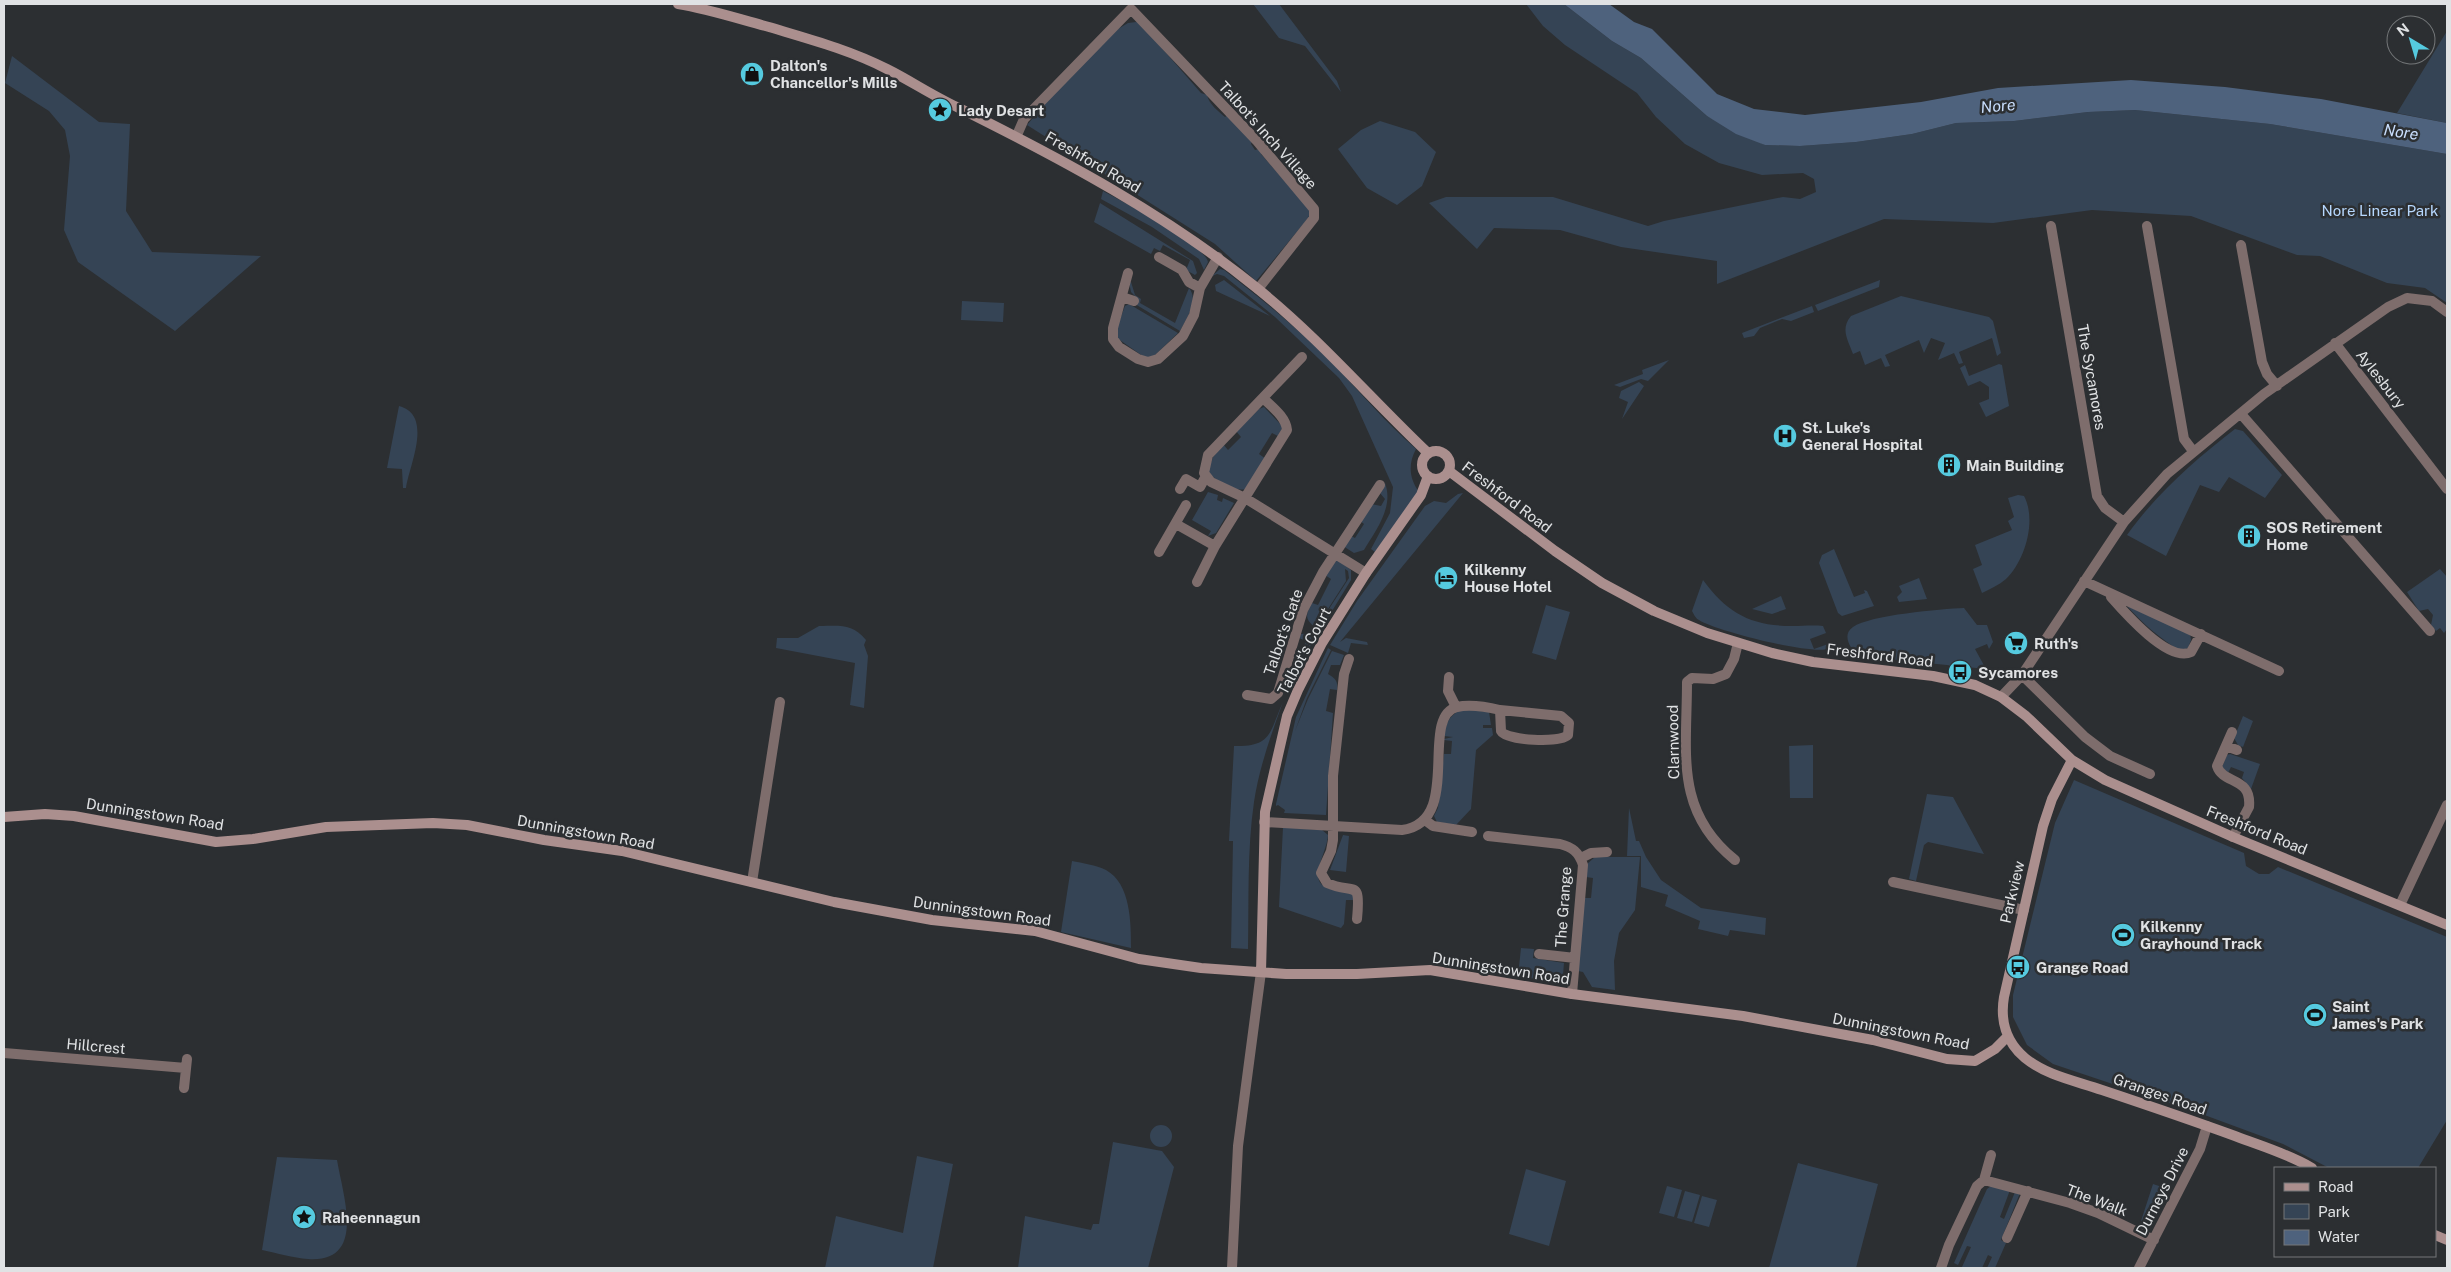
<svg xmlns="http://www.w3.org/2000/svg" width="2451" height="1272" viewBox="0 0 2451 1272" font-family="'Public Sans',sans-serif">
  <style>
    .green { fill: #354455 }
    .water { fill: #4e627d }
    .lines { fill: none; stroke-linecap: round; stroke-linejoin: round }
    .street { stroke: #7e6d6c; stroke-width: 10 }
    .secondary { stroke: #ab8f8e; stroke-width: 10 }
    .labels { text-anchor: middle; dominant-baseline: central; stroke-width: 5; stroke-linejoin: round; paint-order: stroke }
    .poi-label { font-size: 15px; font-weight: bold; fill: #e0e2e4; stroke: #2c2f32; text-anchor: start }
    .street-label { font-size: 15px; fill: #e0e2e4; stroke: #2c2f32 }
    .park-label { font-size: 15px; fill: #b6d7fd; stroke: #2c2f32 }
    .water-label { font-size: 16px; font-style: italic; fill: #c9defd; stroke: #2c2f32 }
  </style>
  <rect width="100%" height="100%" fill="#2c2f32"/>
  <!-- green -->
  <path class="green" d="M1253 4H1279L1337 81 1341 92 1305 46 1279 38Z
    M1526 4H1564L1612 41 1641 58 1707 116 1765 145 1800 146 1856 142 1912 134 1956 123 2014 121 2088 112 2135 110 2270 124 2447 154V303L2425 288 2387 283 2320 256 2297 255 2191 216 2092 210 1993 223 1884 219 1717 284V261L1621 247 1560 230 1494 228 1477 249 1429 203 1446 197H1553L1648 226 1664 221 1783 197 1800 199 1816 192 1814 179 1803 173 1762 175 1719 163 1685 144 1656 117 1637 93 1565 45 1543 26Z
    M1136 22 1140 23 1201 93 1207 95C1209 104 1218 111 1225 117L1228 115 1252 141 1251 144 1255 150 1259 149 1262 152 1261 154 1310 210V215L1305 222 1256 281 1215 244 1027 125 1071 73 1118 29 1128 23Z
    M2447 31V123L2397 113Z
    M12 56 99 122 130 124 126 211 152 252 261 256 175 331 78 262 64 230 70 156 65 130 49 111 5 83Z
    M1380 121 1415 132 1436 152 1422 186 1397 205 1367 188 1338 149 1361 130Z
    M1103 191C1122 201 1205 245 1208 262L1204 270 1199 259 1152 227 1101 199Z
    M1100 203 1193 261 1197 273 1195 275 1186 270 1190 260 1163 245 1160 251 1154 248 1151 254 1094 222Z
    M1220 269 1224 270C1263 300 1300 330 1334 365 1361 393 1386 423 1416 449 1408 464 1409 478 1419 492L1375 552 1371 549 1390 513 1393 487 1352 396 1339 378 1275 317 1224 276 1217 274 1212 276Z
    M1224 280 1270 316 1216 291 1215 285Z
    M1880 280 1879 287 1818 311 1815 305Z
    M1129 282H1131L1135 295 1141 299 1140 303 1175 323 1189 288C1199 300 1187 318 1180 331L1135 304 1138 299 1131 292Z
    M1901 296 1989 317 1993 321 2001 353 1997 356 1992 338 1959 352 1963 363 1959 364 1954 353 1938 360 1945 343 1931 338 1924 353 1919 340 1885 355 1890 366 1885 367 1881 358 1865 365 1860 351 1853 354C1848 340 1840 329 1851 316Z
    M962 301 1004 303 1003 322 961 320Z
    M1129 304 1178 333 1153 357H1144L1117 338 1116 330 1125 306Z
    M1812 306 1814 312 1791 321 1782 319 1760 328 1754 336 1744 338 1742 333Z
    M1669 360 1648 381 1641 379 1620 387 1614 385 1643 374 1642 370Z
    M1999 364 2002 365 2009 406 1986 417 1979 403 1989 399V387L1980 381 1968 386 1960 368 1965 365 1969 376Z
    M1639 382 1644 386 1622 419 1628 402 1619 398 1621 391Z
    M399 406C434 415 409 466 406 488H403L402 469 387 468Z
    M1264 407 1283 427 1278 436 1272 433 1259 454 1266 459 1246 489C1233 492 1215 481 1208 471L1213 457 1223 444 1228 450 1241 437 1236 431 1259 409Z
    M2235 429 2243 431 2282 475 2265 498 2229 477 2219 492 2200 485 2166 556 2127 535C2157 493 2195 460 2235 429Z
    M1385 483C1394 507 1376 530 1364 550L1354 553 1343 546 1349 535 1355 538 1364 524 1359 520 1371 504 1381 506 1385 499 1379 492Z
    M1208 492 1218 495 1217 500 1222 502 1223 498 1234 503 1216 533 1208 536 1211 531 1192 520Z
    M1463 493 1340 642 1346 638 1367 642 1368 645 1351 643 1348 653 1330 645 1357 601 1425 506 1434 501 1446 503 1458 494Z
    M2018 495 2024 496C2037 520 2025 561 2006 579 1999 585 1990 589 1982 593L1973 569 1982 565 1975 545 2012 530 2008 521 2014 517 2008 498Z
    M1834 549 1854 597 1865 593 1864 590 1867 591 1874 606 1842 616 1838 613 1819 563 1822 555Z
    M1336 561H1340L1351 570V580L1302 660 1318 626 1349 578 1348 571 1345 569 1346 581 1317 626 1301 660 1293 657 1296 649 1302 651 1306 641 1299 638 1301 634 1312 633 1315 627C1304 619 1306 614 1312 603L1318 605 1331 579 1325 575Z
    M2440 569 2447 577V629L2444 633 2440 628 2436 631 2431 625 2433 615 2428 609 2419 611 2407 592Z
    M1919 578 1927 599 1899 602 1897 597 1902 592 1899 586Z
    M1703 580C1727 613 1751 626 1792 626 1803 626 1813 625 1823 626L1826 633 1810 639 1814 649 1831 643 1830 648C1817 657 1713 630 1699 620 1695 618 1694 614 1692 611Z
    M1781 596 1786 609 1772 614 1752 609Z
    M1546 605 1570 612 1556 660 1532 653Z
    M2127 606 2190 633 2191 640 2188 648 2180 651C2160 638 2143 624 2127 606Z
    M1964 608 1977 625H1987L1993 642 1989 649 1987 644 1975 649 1986 669 1858 656C1851 649 1841 635 1853 627 1870 615 1941 609 1964 608Z
    M819 626C840 626 852 623 866 640L864 645 868 656 864 708 850 705 855 663 776 648 777 638H798Z
    M1328 648 1331 650 1307 698 1295 731 1308 699 1332 651 1344 655 1340 665H1331L1328 674C1336 679 1338 681 1337 690L1330 689 1326 711 1333 713 1326 815 1284 813 1285 810 1278 805 1276 806V804L1296 717Z
    M1283 702C1271 735 1259 768 1254 802 1247 850 1249 900 1248 949L1231 948 1233 841H1229L1234 746C1272 747 1269 733 1283 702Z
    M1461 709 1489 712 1491 725H1483V728H1492L1493 735 1476 750 1471 809 1456 825 1437 822 1434 816 1438 808 1444 754H1451L1452 741 1444 740V739L1453 737 1444 736C1446 722 1449 717 1461 709Z
    M2243 716 2253 721 2243 747 2238 745 2234 738Z
    M1813 745V798H1790L1789 746Z
    M2230 754 2260 764 2251 789 2242 778 2244 772 2231 767 2228 773 2222 767 2227 755Z
    M2074 780 2244 853 2246 866 2259 874H2269L2278 867 2447 937V1120L2418 1168H2329L2283 1144 2199 1113 2053 1064 2027 1045 2013 1017V995L2055 823Z
    M1927 794 1953 797 1984 854 1928 842 1924 845 1916 881 1909 879Z
    M1629 808 1636 841H1639L1646 857 1661 880 1701 908 1766 918 1765 935 1730 930 1728 936 1698 929 1700 921 1665 906 1668 895 1641 887V856H1627Z
    M1283 827 1322 830 1328 835C1328 849 1309 878 1324 886 1332 890 1343 890 1352 892L1354 900H1346L1344 924 1341 928 1279 907Z
    M1343 835 1349 836 1346 872 1330 870Z
    M1595 857H1640L1635 910 1619 933 1614 961 1615 990 1592 987 1583 972 1578 971 1584 898H1591L1593 878 1586 877 1587 864Z
    M1072 861C1082 863 1096 865 1106 870 1131 884 1131 923 1131 948L1061 932Z
    M1521 948 1534 949 1533 958 1564 963 1563 975H1557L1553 982 1518 976Z
    M1150 1136a11 11 0 1 1 22 0a11 11 0 1 1-22 0Z
    M1113 1142 1162 1151 1174 1167 1148 1268H1018L1025 1216 1091 1230 1093 1224H1099Z
    M917 1156 953 1164 933 1268H825L836 1216 903 1233Z
    M277 1157 337 1160C343 1196 367 1263 308 1259 293 1258 277 1253 262 1250Z
    M1798 1163 1878 1184 1856 1268H1769Z
    M1526 1169 1566 1181 1549 1246 1509 1234Z
    M2153 1184 2168 1189 2162 1204 2155 1201 2152 1209 2155 1210 2157 1204 2161 1206 2154 1223 2141 1221Z
    M1667 1186 1682 1190 1674 1217 1659 1213Z
    M1991 1186 2010 1190 2000 1217 2004 1219 2015 1192 2020 1193 2001 1240 2006 1243 1995 1268H1987L1992 1257 1988 1255 1982 1268 1962 1267 1971 1247 1967 1246 1958 1265 1954 1263 1987 1189Z
    M1685 1191 1700 1195 1692 1222 1677 1218Z
    M1702 1196 1717 1200 1709 1227 1694 1223Z"/>
  <!-- water -->
  <path class="water" d="M1564 4H1609L1634 22 1652 29 1717 94 1754 109 1805 115 1921 102 1998 88 2131 80 2225 87 2321 99 2447 123V154L2270 124 2135 110 2088 112 2014 121 1956 123 1912 134 1856 142 1800 146 1765 145 1736 134 1707 116 1641 58 1612 41Z"/>
  <g class="lines">
    <!-- street -->
    <path class="street" d="M1017 135 1024 119 1131 9 1257 141 1314 209V218L1258 289
      M2051 226 2097 496 2105 508 2124 522
      M2147 226 2184 439 2193 451
      M2241 245 2262 362 2267 374 2277 386
      M1159 257 1182 270 1189 282 1200 288
      M1128 273 1113 328V339L1119 347 1138 359 1148 362 1158 359 1183 336 1194 315 1200 288 1218 257
      M1122 297 1134 301
      M2335 343 2447 489
      M1302 357 1208 455 1204 473 1211 482 1245 498 1366 573
      M2241 414 2430 631
      M1180 489 1186 479 1200 487 1206 476
      M1176 524 1215 546
      M1159 552 1186 505
      M2084 581 2279 671
      M1197 582 1215 546 1287 430C1286 417 1272 407 1263 398
      M2111 597C2125 613 2169 663 2191 652L2201 634
      M1349 659 1344 674 1333 776V840L1331 851 1321 873 1327 883C1354 895 1361 877 1357 919
      M2022 675 2085 737 2110 756 2150 774
      M1449 677 1448 691 1456 707
      M1247 695 1271 699 1278 693 1303 610 1323 572 1380 485
      M2001 697 2022 675 2124 522 2167 474 2264 394 2388 307 2407 298 2432 301 2447 312
      M2232 732 2217 766C2223 785 2252 776 2249 807L2233 837
      M2226 746 2237 750
      M1425 820 1433 826 1472 832
      M1264 822 1402 830C1464 822 1418 717 1457 707 1471 704 1487 707 1500 710L1501 731C1507 741 1560 743 1568 735L1569 723 1561 716 1500 710
      M1488 836 1560 844C1572 847 1579 852 1583 865L1572 994
      M1581 858 1591 853 1607 852
      M1735 860C1674 811 1687 753 1687 682L1692 678 1713 679 1726 674 1734 659 1738 643
      M752 882 780 702
      M1893 882 2024 910
      M2400 905 2447 805
      M1539 954 1575 958
      M4 1053 186 1068
      M184 1088 187 1059
      M1984 1180 2070 1203 2098 1213 2154 1240
      M2007 1238 2028 1191
      M1232 1268 1238 1146 1261 972
      M1941 1268 1949 1245 1977 1186 1984 1180 1991 1155
      M2139 1268 2200 1149 2207 1126"/>
    <!-- secondary -->
    <path class="secondary" d="M678 4C709 9 739 19 769 27 809 39 850 50 887 69 911 81 933 96 957 107 1062 159 1167 215 1258 289 1320 339 1371 399 1428 453
      M1422 465a14 14 0 1 1 28 0a14 14 0 1 1-28 0Z
      M1449 471 1555 551 1602 583 1654 611 1707 633 1772 653 1813 662 1933 676 1975 685 2001 697 2026 716 2072 760 2105 780 2233 837 2447 925
      M2072 760 2052 799 2043 826 2004 997C2000 1020 2006 1042 2025 1058 2047 1076 2076 1081 2102 1090 2147 1105 2191 1120 2235 1136 2261 1146 2289 1154 2312 1168
      M4 817 45 814 74 816 216 842 253 839 326 827 433 823 467 825 544 840 622 851 834 902 932 920 1035 931 1139 959 1201 968 1286 974H1357L1430 970 1572 994 1743 1016 1873 1040 1947 1059 1975 1061 1995 1049 2008 1036
      M1261 972 1265 812 1287 716 1298 690 1322 643 1366 573 1421 495 1428 476
      M2435 1235 2447 1240"/>
  </g>
  <!-- icons -->
  <defs>
    <g id="shop-disc" transform="scale(1.25)"><circle r="9.5" fill="#55cadf" stroke="#2c2f32"/><path d="M-5-2.5h2.3a2.7 3.5 0 0 1 5.4 0H5L5.5 6h-11ZM-1.5-2.5h3a1.5 2.3 0 0 0-3 0Z" fill="#111"/></g>
    <g id="sight-disc" transform="scale(1.25)"><circle r="9.5" fill="#55cadf" stroke="#2c2f32"/><path d="M0-6L1.8-2.2L6-1.7L2.9 1.2L3.7 5.4L0 3.3L-3.7 5.4L-2.9 1.2L-6-1.7L-1.8-2.2Z" fill="#111"/></g>
    <g id="hospital-disc" transform="scale(1.25)"><circle r="9.5" fill="#55cadf" stroke="#2c2f32"/><path d="M-5-5h3v3.5h4V-5h3V5h-3V1.5h-4V5h-3Z" fill="#111"/></g>
    <g id="building-disc" transform="scale(1.25)"><circle r="9.5" fill="#55cadf" stroke="#2c2f32"/><path d="M-4-6H4V6H1V3H-1V6H-4ZM-2.5-4.3h1.7v1.8h-1.7ZM.8-4.3h1.7v1.8H.8ZM-2.5-1h1.7V.8h-1.7ZM.8-1h1.7V.8H.8Z" fill="#111"/></g>
    <g id="hotel-disc" transform="scale(1.25)"><circle r="9.5" fill="#55cadf" stroke="#2c2f32"/><path d="M-6-4.5h1.5V1H6V5H4.5V3h-9V5H-6ZM-4 0a1.8 1.8 0 1 1 3.6 0ZM.5 0V-2.5h3Q6-2.5 6 0Z" fill="#111"/></g>
    <g id="supermarket-disc" transform="scale(1.25)"><circle r="9.5" fill="#55cadf" stroke="#2c2f32"/><path d="M-6-5.5h2.5l.6 2H6L4.5 2H-2.5L-4.4-4H-6ZM-1.5 3.2a1.3 1.3 0 1 0 .1 0ZM3 3.2a1.3 1.3 0 1 0 .1 0Z" fill="#111"/></g>
    <g id="bus-disc" transform="scale(1.25)"><circle r="9.5" fill="#55cadf" stroke="#2c2f32"/><path d="M-5-6H5V4H4V6H2V4H-2V6H-4V4H-5ZM-3.5-4V0h7V-4ZM-3.5 1.2v1.5H-2V1.2ZM2 1.2v1.5H3.5V1.2Z" fill="#111"/></g>
    <g id="stadium-disc" transform="scale(1.25)"><circle r="9.5" fill="#55cadf" stroke="#2c2f32"/><path d="M0-5a6.5 5 0 1 0 0 10a6.5 5 0 1 0 0-10ZM-3.5-1.8h7v3.6h-7Z" fill="#111"/></g>
  </defs>
  <g fill-rule="evenodd">
    <use href="#shop-disc" x="752" y="74"/>
    <use href="#sight-disc" x="940" y="110"/>
    <use href="#hospital-disc" x="1785" y="436"/>
    <use href="#building-disc" x="1949" y="465"/>
    <use href="#building-disc" x="2249" y="536"/>
    <use href="#hotel-disc" x="1446" y="578"/>
    <use href="#supermarket-disc" x="2016" y="643"/>
    <use href="#bus-disc" x="1960" y="672"/>
    <use href="#stadium-disc" x="2123" y="935"/>
    <use href="#bus-disc" x="2018" y="967"/>
    <use href="#stadium-disc" x="2315" y="1015"/>
    <use href="#sight-disc" x="304" y="1217"/>
  </g>
  <g class="labels">
    <!-- poi labels -->
    <g class="poi-label">
      <text x="770" y="65">Dalton's<tspan x="770" dy="17">Chancellor's Mills</tspan></text>
      <text x="958" y="110">Lady Desart</text>
      <text x="1802" y="427">St. Luke's<tspan x="1802" dy="17">General Hospital</tspan></text>
      <text x="1966" y="465">Main Building</text>
      <text x="2266" y="527">SOS Retirement<tspan x="2266" dy="17">Home</tspan></text>
      <text x="1464" y="569">Kilkenny<tspan x="1464" dy="17">House Hotel</tspan></text>
      <text x="2034" y="643">Ruth's</text>
      <text x="1978" y="672">Sycamores</text>
      <text x="2140" y="926">Kilkenny<tspan x="2140" dy="17">Grayhound Track</tspan></text>
      <text x="2036" y="967">Grange Road</text>
      <text x="2332" y="1006">Saint<tspan x="2332" dy="17">James's Park</tspan></text>
      <text x="322" y="1217">Raheennagun</text>
    </g>
    <!-- street labels -->
    <g class="street-label">
      <text transform="translate(1268 135) rotate(48)">Talbot's Inch Village</text>
      <text transform="translate(1093 162) rotate(30)">Freshford Road</text>
      <text transform="translate(2092 377) rotate(80)">The Sycamores</text>
      <text transform="translate(2381 379) rotate(52)">Aylesbury</text>
      <text transform="translate(1507 497) rotate(37)">Freshford Road</text>
      <text transform="translate(1283 632) rotate(-71)">Talbot's Gate</text>
      <text transform="translate(1304 651) rotate(-62)">Talbot's Court</text>
      <text transform="translate(1880 655) rotate(7)">Freshford Road</text>
      <text transform="translate(1673 742) rotate(-91)">Clarnwood</text>
      <text transform="translate(155 814) rotate(9)">Dunningstown Road</text>
      <text transform="translate(2257 830) rotate(22)">Freshford Road</text>
      <text transform="translate(586 832) rotate(10)">Dunningstown Road</text>
      <text transform="translate(2012 892) rotate(-77)">Parkview</text>
      <text transform="translate(1563 907) rotate(-86)">The Grange</text>
      <text transform="translate(982 911) rotate(8)">Dunningstown Road</text>
      <text transform="translate(1501 968) rotate(9)">Dunningstown Road</text>
      <text transform="translate(1901 1031) rotate(11)">Dunningstown Road</text>
      <text transform="translate(96 1046) rotate(5)">Hillcrest</text>
      <text transform="translate(2160 1094) rotate(19)">Granges Road</text>
      <text transform="translate(2162 1191) rotate(-63)">Durneys Drive</text>
      <text transform="translate(2097 1200) rotate(21)">The Walk</text>
    </g>
    <!-- park labels -->
    <g class="park-label">
      <text x="2380" y="210">Nore Linear Park</text>
    </g>
    <!-- water labels -->
    <g class="water-label">
      <text transform="translate(1998 106) rotate(-5)">Nore</text>
      <text transform="translate(2401 132) rotate(8)">Nore</text>
    </g>
  </g>
  <!-- border -->
  <rect width="2451" height="1272" fill="none" stroke="#e0e2e4" stroke-width="10"/>
  <!-- legend -->
  <rect x="2274" y="1167" width="162" height="90" fill="#2c2f32" stroke="#747779"/>
  <rect x="2284" y="1183" width="25" height="8" fill="#ab8f8e" stroke="#747779"/>
  <text x="2318" y="1192" font-size="15" fill="#e0e2e4">Road</text>
  <rect x="2284" y="1204" width="25" height="15" fill="#354455" stroke="#747779"/>
  <text x="2318" y="1217" font-size="15" fill="#e0e2e4">Park</text>
  <rect x="2284" y="1230" width="25" height="15" fill="#4e627d" stroke="#747779"/>
  <text x="2318" y="1242" font-size="15" fill="#e0e2e4">Water</text>
  <!-- north arrow -->
  <g transform="translate(2411 40) rotate(322)"><circle r="24" fill="#2c2f32" stroke="#747779"/>
  <path d="M0-4L9 19L0 12L-9 19Z" fill="#55cadf"/>
  <text y="-8" font-size="14" font-weight="bold" text-anchor="middle" fill="#e0e2e4">N</text>
  </g>
</svg>
